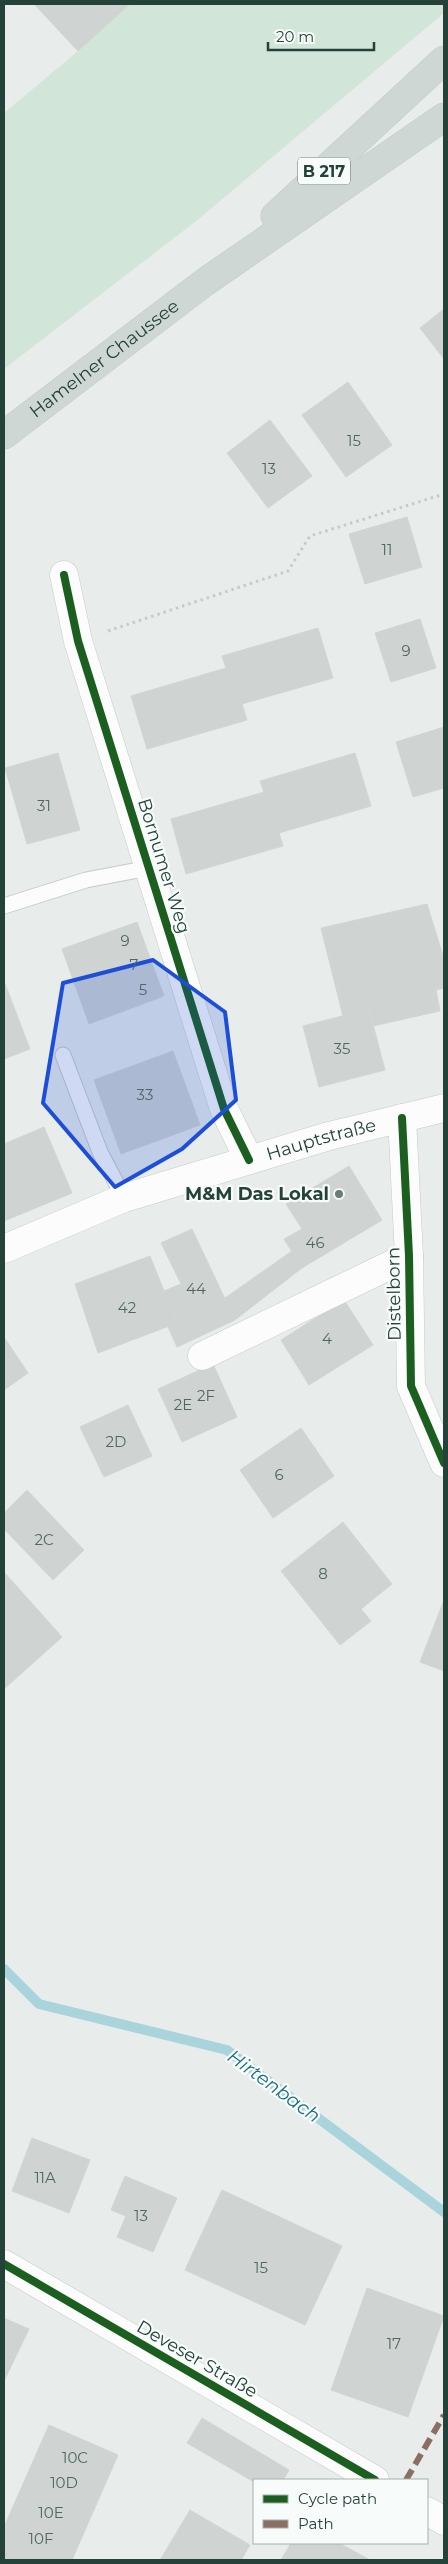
<svg xmlns="http://www.w3.org/2000/svg" width="448" height="2564" viewBox="0 0 448 2564" font-family="Montserrat,sans-serif">
  <style>
    .green { fill: #d1e6d8 }
    .lines { fill: none; stroke-linecap: round; stroke-linejoin: round }
    .stream { stroke: #a9d4db; stroke-width: 10 }
    .building { fill: #cfd4d2; stroke: #d1d6d4 }
    .lane-casing { stroke: #c5cac8; stroke-width: 17 }
    .street-casing { stroke: #c5cac8; stroke-width: 29 }
    .primary-casing { stroke: #c3ccc9; stroke-width: 29 }
    .path { stroke: #c3ccca; stroke-width: 3; stroke-dasharray: 2.5 4; stroke-linecap: butt }
    .lane { stroke: #fcfcfc; stroke-width: 15 }
    .street { stroke: #fcfcfc; stroke-width: 28 }
    .primary { stroke: #cfd7d5; stroke-width: 28 }
    .quiet { stroke: #8d6e63; stroke-width: 6; stroke-dasharray: 12 6; stroke-linecap: butt }
    .cycleway-casing { stroke: #f7fbf9; stroke-width: 11 }
    .cycleway { stroke: #1b5e20; stroke-width: 8 }
    .marked { fill: #1d4ed8; fill-opacity: 0.2; stroke: #1d4ed8; stroke-width: 4; stroke-linejoin: round }
    .poi-dot { fill: #697e78; stroke: #f7fbf9; stroke-width: 2 }
    .labels { text-anchor: middle; dominant-baseline: central; stroke-width: 4.5; stroke-linejoin: round; paint-order: stroke }
    .number-label { font-size: 15px; fill: #506761 }
    .shield { fill: #f7fbf9; stroke: #637a73; stroke-width: 1 }
    .shield-label { font-size: 16px; font-weight: bold; fill: #24423a }
    .street-label { font-size: 18px; fill: #24423a; stroke: #f7fbf9 }
    .poi-label { font-size: 18px; font-weight: bold; fill: #24423a; stroke: #f7fbf9; text-anchor: end }
    .water-label { font-size: 19px; font-style: italic; fill: #1c6f80; stroke: #f7fbf9 }
  </style>
  <rect width="100%" height="100%" fill="#e8edeb"/>
  <!-- green -->
  <path class="green" d="M130 4H444V13L195 222 4 369V113L78 51Z"/>
  <g class="lines">
    <!-- stream -->
    <path class="stream" d="M4 1969 39 2004 227 2050 444 2212"/>
  </g>
  <!-- building -->
  <path class="building" d="M34 4H130L78 51Z
    M444 309V359L420 328Z
    M348 382 392 445 346 477 302 415Z
    M270 420 312 476 268 508 227 453Z
    M407 517 422 567 365 584 349 534Z
    M420 619 436 668 391 682 375 633Z
    M318 628 333 678 242 704 247 720 147 749 131 696 226 668 222 656Z
    M444 727V788L413 797 396 742Z
    M58 753 80 830 27 844 5 768Z
    M355 753 371 806 279 833 283 846 186 874 171 819 264 792 260 781Z
    M427 904 444 959V988L436 990 440 1011 373 1026 369 1009 343 1016 321 928Z
    M137 922 164 996 89 1024 62 949Z
    M4 981 30 1049 4 1059Z
    M369 1009 385 1070 319 1087 303 1026Z
    M173 1051 200 1125 121 1154 94 1080Z
    M44 1127 72 1193 4 1221V1144Z
    M349 1166 382 1220 302 1268 284 1239 302 1229 286 1204Z
    M192 1229 235 1320 177 1347 168 1327 177 1323 164 1291 181 1284 161 1243Z
    M292 1251 302 1268 235 1320 225 1298Z
    M150 1256 177 1323 98 1353 75 1284Z
    M344 1300 373 1345 309 1385 281 1340Z
    M4 1337 28 1373 4 1390Z
    M213 1364 237 1417 182 1442 158 1389Z
    M128 1405 152 1456 104 1477 80 1427Z
    M301 1428 334 1476 273 1518 240 1470Z
    M27 1490 84 1550 53 1580 4 1529V1513Z
    M343 1522 392 1584 361 1609 371 1621 340 1645 281 1571Z
    M4 1572 62 1637 4 1689Z
    M444 1600V1671L420 1662Z
    M32 2138 90 2160 69 2213 12 2191Z
    M125 2176 177 2198 153 2252 117 2237 126 2216 111 2210Z
    M222 2190 342 2246 305 2325 185 2270Z
    M367 2288 444 2316 408 2417 331 2390Z
    M4 2318 29 2329 4 2381Z
    M202 2418 289 2470 283 2480H254V2482L187 2443Z
    M49 2425 118 2455 72 2560H4V2527Z
    M190 2510 250 2545 241 2560H160Z
    M291 2543H339L370 2560H281Z"/>
  <g class="lines">
    <!-- lane casing -->
    <g class="lane-casing">
      <path id="lane" d="M4 906 86 880 149 868
        M63 1055 100 1152 124 1198"/>
    </g>
    <!-- street casing -->
    <g class="street-casing">
      <g id="street">
        <path d="M64 575 78 641 224 1109 249 1160"/>
        <path d="M402 1118 409 1256 411 1386 444 1463"/>
        <path id="s1" d="M4 1249 124 1198 329 1136 444 1108"/>
        <path d="M202 1356 409 1256"/>
        <path d="M4 2264 375 2480"/>
        <path d="M427 2511 444 2521"/>
      </g>
    </g>
    <!-- primary casing -->
    <g class="primary-casing">
      <g id="primary">
        <path d="M275 216 444 60"/>
        <path id="s2" d="M4 435 205 282 444 117"/>
      </g>
    </g>
    <!-- path -->
    <path class="path" d="M108 631 288 571 310 536 444 494"/>
    <!-- lane -->
    <use href="#lane" class="lane"/>
    <!-- street -->
    <use href="#street" class="street"/>
    <!-- primary -->
    <use href="#primary" class="primary"/>
    <!-- quiet -->
    <path class="quiet" d="M406 2480 444 2415"/>
    <!-- cycleway casing -->
    <g class="cycleway-casing">
      <path id="cycleway" d="M64 575 78 641 224 1109 249 1160
        M402 1118 409 1256 411 1386 444 1463
        M4 2264 375 2480"/>
    </g>
    <!-- cycleway -->
    <use href="#cycleway" class="cycleway"/>
  </g>
  <!-- marked area -->
  <path class="marked" d="M153 960 225 1012 236 1100 182 1149 115 1187 43 1103 63 983Z"/>
  <!-- markers -->
  <circle class="poi-dot" cx="339" cy="1194" r="5"/>
  <g class="labels">
    <!-- number labels -->
    <g class="number-label">
      <text x="354" y="440">15</text>
      <text x="269" y="468">13</text>
      <text x="387" y="549">11</text>
      <text x="406" y="650">9</text>
      <text x="44" y="805">31</text>
      <text x="125" y="940">9</text>
      <text x="134" y="964">7</text>
      <text x="143" y="989">5</text>
      <text x="342" y="1048">35</text>
      <text x="145" y="1094">33</text>
      <text x="315" y="1242">46</text>
      <text x="196" y="1288">44</text>
      <text x="127" y="1307">42</text>
      <text x="327" y="1338">4</text>
      <text x="206" y="1395">2F</text>
      <text x="183" y="1404">2E</text>
      <text x="116" y="1441">2D</text>
      <text x="279" y="1474">6</text>
      <text x="44" y="1539">2C</text>
      <text x="323" y="1573">8</text>
      <text x="45" y="2177">11A</text>
      <text x="141" y="2215">13</text>
      <text x="261" y="2267">15</text>
      <text x="394" y="2343">17</text>
      <text x="75" y="2457">10C</text>
      <text x="64" y="2482">10D</text>
      <text x="51" y="2512">10E</text>
      <text x="41" y="2538">10F</text>
    </g>
    <!-- shield labels -->
    <rect class="shield" x="298" y="157.5" width="52" height="27" rx="4"/>
    <g class="shield-label">
      <text x="324" y="171">B 217</text>
    </g>
    <!-- street labels -->
    <g class="street-label">
      <text stroke="none"><textPath href="#s2" startOffset="126">Hamelner Chaussee</textPath></text>
      <text transform="translate(164 866) rotate(73)">Bornumer Weg</text>
      <text stroke="none"><textPath href="#s1" startOffset="336">Hauptstraße</textPath></text>
      <text transform="translate(394 1294) rotate(-91)">Distelborn</text>
      <text transform="translate(197 2359) rotate(30)">Deveser Straße</text>
    </g>
    <!-- poi labels -->
    <g class="poi-label">
      <text x="329" y="1194">M&amp;M Das Lokal</text>
    </g>
    <!-- water labels -->
    <g class="water-label">
      <text transform="translate(274 2086) rotate(36)">Hirtenbach</text>
    </g>
  </g>
  <!-- border -->
  <rect width="448" height="2564" fill="none" stroke="#24423a" stroke-width="10"/>
  <!-- legend -->
  <rect x="253" y="2479" width="175" height="65" fill="#f7fbf9" stroke="#a3b1ad"/>
  <rect x="263" y="2495" width="25" height="8" fill="#1b5e20" stroke="#a3b1ad"/>
  <text x="298" y="2504" font-size="15" fill="#24423a">Cycle path</text>
  <rect x="263" y="2520" width="25" height="8" fill="#8d6e63" stroke="#a3b1ad"/>
  <text x="298" y="2529" font-size="15" fill="#24423a">Path</text>
  <!-- scale -->
  <path d="M268 42v8h106v-8" fill="none" stroke="#24423a" stroke-width="2.5"/>
  <text x="276" y="42" font-size="15" fill="#24423a" stroke="#f7fbf9" stroke-width="4" paint-order="stroke">20 m</text>
</svg>
